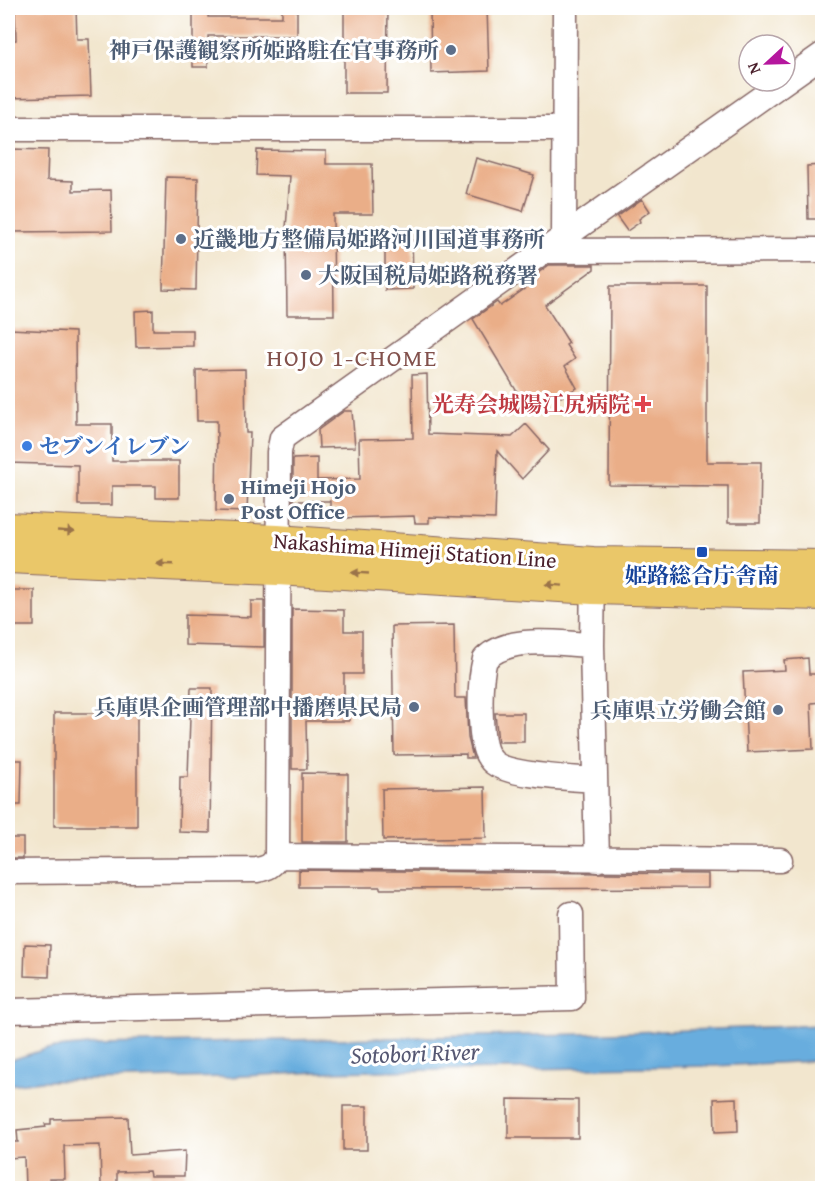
<svg xmlns="http://www.w3.org/2000/svg" width="830" height="1196" viewBox="0 0 830 1196" font-family="'Gentium Book Plus','Noto Serif JP',serif">
  <style>
    .water { fill: #68adde; stroke: #596684; stroke-width: 1.5 }
    .building { fill: #eaae88 }
    .lines { fill: none; stroke-linecap: round; stroke-linejoin: round }
    .minor-casing { stroke: #856564; stroke-width: 27 }
    .major-casing { stroke: #856564; stroke-width: 34 }
    .minor { stroke: #fff; stroke-width: 24 }
    .major { stroke: #eac769; stroke-width: 32 }
    .oneway { fill: #9a734a }
    .service-dot { fill: #5c6f8a; stroke: #fff; stroke-width: 2 }
    .health-dot { fill: #e0444e; stroke: #fff; stroke-width: 2 }
    .shop-dot { fill: #3f7fe0; stroke: #fff; stroke-width: 2 }
    .transit-dot { fill: #1a4fb4; stroke: #fff; stroke-width: 2 }
    .labels { text-anchor: middle; dominant-baseline: central; stroke-width: 6; stroke-linejoin: round; paint-order: stroke }
    .service-label { font-size: 22px; font-weight: bold; fill: #4e5e75; stroke: #fff; text-anchor: end }
    .health-label { font-size: 22px; font-weight: bold; fill: #be3a42; stroke: #fff; text-anchor: end }
    .shop-label { font-size: 22px; font-weight: bold; fill: #366cbe; stroke: #fff; text-anchor: start }
    .street-label { font-size: 22px; fill: #4a1f2b; stroke: #fff }
    .transit-label { font-size: 22px; font-weight: bold; fill: #164399; stroke: #fff }
    .neighbourhood-label { font-size: 24px; letter-spacing: 1.5px; fill: #82514c; stroke: #fff }
    .water-label { font-size: 24px; font-style: italic; fill: #565873; stroke: #fff }
  </style>
  <rect width="100%" height="100%" fill="#fff"/>
  <filter id="ink" filterUnits="userSpaceOnUse"><feTurbulence type="fractalNoise" baseFrequency=".0167" numOctaves="2"/><feDisplacementMap in="SourceGraphic" scale="12" xChannelSelector="R" yChannelSelector="G"/><feConvolveMatrix kernelMatrix="1 2 1 2 8 2 1 2 1" color-interpolation-filters="sRGB"/></filter>
  <filter id="wash" filterUnits="userSpaceOnUse"><feTurbulence type="fractalNoise" baseFrequency=".008" numOctaves="4" result="noise"/><feDisplacementMap in="SourceGraphic" scale="24" xChannelSelector="R" yChannelSelector="G"/><feGaussianBlur stdDeviation="1.35" result="paint"/><feColorMatrix in="noise" values="0 0 0 0 0 0 0 0 0 0 0 0 0 0 0 0 0 1.4 0 .05"/><feComposite in="paint" operator="in"/></filter>
  <g filter="url(#wash)">
    <rect width="100%" height="100%" fill="#f2e6ce"/>
    <!-- water -->
    <path class="water" d="M822 1025V1059L816 1061 715 1066 318 1072 227 1077 41 1081 8 1085V1061L46 1049 98 1044 581 1034Z"/>
    <g id="blocks">
      <!-- building -->
      <path class="building" d="M15 8H76L77 39H89L91 96 8 98V41L16 40Z
        M193 8H208V17H282V8H297V36H208V67H193Z
        M344 8H388L387 93H344Z
        M430 8H487L489 71 431 73Z
        M11 149 48 150 47 180 73 181V191L111 190 112 231 11 232Z
        M257 150 326 151V164H372L373 214H333L334 315H287L286 228 290 176 256 175Z
        M476 158 534 175 523 211 466 194Z
        M822 165V219H808L807 166Z
        M166 177 198 178 196 290 163 289Z
        M642 199 650 211 639 219 640 222 627 231 617 217Z
        M385 228H412L413 289 385 290Z
        M549 265H594V269L545 305 569 343 566 345 575 359 565 366 577 388 561 397 558 392 528 410 473 319 497 302 500 306 537 280 534 276Z
        M610 286H707V462H761L760 523H728V486L609 485Z
        M153 310V330H193V346L136 347 135 311Z
        M9 329 75 332 76 424H112V461H179V498H156V486H112V505H78V465L8 463Z
        M245 369 246 433H250L247 512 216 511 217 421H197L196 370Z
        M427 374 428 434 512 437 526 424 549 450 522 479 497 451 495 519 429 517V523H415L414 516 341 518V509H330V501H293V459L317 458V480L360 479 359 439 413 438 412 375Z
        M344 411H352L355 447 319 448 318 430Z
        M8 590H34V626H8Z
        M251 601H264V647L185 645V615L251 617Z
        M292 609 344 610V631H362V674H344V705H349V721H306L307 769H292Z
        M454 625 455 698H466L468 738 473 758H466V754L394 755 392 626Z
        M808 658 809 674H822V702L811 703 813 749 747 752 743 672 785 670 784 660Z
        M191 688H212L210 833 179 832 180 777H188Z
        M54 713H137V826H54Z
        M495 713H524V742H498Z
        M8 760H22L21 805H8Z
        M302 773 348 774V842H302Z
        M485 787 486 838 383 840 382 789Z
        M8 838H23V858H8Z
        M299 870 708 874V888L380 889V887H299Z
        M25 944 50 945 49 977 24 976Z
        M737 1098 738 1131 715 1132 714 1099Z
        M508 1099 578 1100V1138H508Z
        M343 1106H367V1150H343Z
        M128 1117 130 1155 185 1151 184 1176H150L149 1171 117 1172V1185H101L100 1145 64 1146 65 1179H49V1188H25L24 1157 8 1158V1142H18L17 1130 46 1127 45 1124H51V1119Z"/>
    </g>
  </g>
  <g filter="url(#ink)">
    <use href="#blocks" fill-opacity="0" stroke="#856564" stroke-width="1.5"/>
    <g class="lines">
      <!-- minor casing -->
      <g class="minor-casing">
        <path id="minor" d="M8 129H564
          M564 238 565 8
          M544 251 822 250
          M593 571 592 645 597 860
          M592 645C559 644 511 634 485 659 480 678 480 699 481 719 482 734 482 753 494 763 510 776 572 778 595 780
          M277 856 780 860
          M8 872 257 870C267 868 273 866 277 856L279 452 282 438 544 251 822 55
          M8 1011 572 998 571 914"/>
      </g>
      <!-- major casing -->
      <g class="major-casing">
        <path id="major" d="M8 529 277 541 593 563 822 566
          M8 557 277 569 593 588 822 594"/>
      </g>
      <!-- minor -->
      <use href="#minor" class="minor"/>
      <!-- major -->
      <use href="#major" class="major"/>
    </g>
    <!-- one-way arrows -->
    <defs><path id="oneway-solid" d="M-6-.8H1V-3.2L6.5 0L1 3.2V.8H-6Z" transform="scale(1.5)"/></defs>
    <g class="oneway">
      <use href="#oneway-solid" transform="translate(66 531) rotate(3)"/>
      <use href="#oneway-solid" transform="translate(165 564) rotate(-178)"/>
      <use href="#oneway-solid" transform="translate(360 573) rotate(-177)"/>
      <use href="#oneway-solid" transform="translate(554 585) rotate(-176)"/>
    </g>
  </g>
  <!-- markers -->
  <g class="service-dot">
    <circle cx="451" cy="50" r="6"/>
    <circle cx="181" cy="239" r="6"/>
    <circle cx="306" cy="275" r="6"/>
    <circle cx="229" cy="499" r="6"/>
    <circle cx="414" cy="707" r="6"/>
    <circle cx="778" cy="710" r="6"/>
  </g>
  <path class="health-dot" d="M640 395h6v6h6v6h-6v6h-6v-6h-6v-6h6z"/>
  <circle class="shop-dot" cx="27" cy="446" r="6"/>
  <rect class="transit-dot" x="696" y="546" width="12" height="12" rx="3"/>
  <g class="labels">
    <!-- service labels -->
    <g class="service-label">
      <text x="439" y="50">神戸保護観察所姫路駐在官事務所</text>
      <text x="193" y="239" text-anchor="start">近畿地方整備局姫路河川国道事務所</text>
      <text x="318" y="275" text-anchor="start">大阪国税局姫路税務署</text>
      <text x="241" y="486" text-anchor="start">Himeji Hojo<tspan x="241" dy="25">Post Office</tspan></text>
      <text x="402" y="707">兵庫県企画管理部中播磨県民局</text>
      <text x="766" y="710">兵庫県立労働会館</text>
    </g>
    <!-- health labels -->
    <g class="health-label">
      <text x="630" y="404">光寿会城陽江尻病院</text>
    </g>
    <!-- shop labels -->
    <g class="shop-label">
      <text x="39" y="446">セブンイレブン</text>
    </g>
    <!-- street labels -->
    <g class="street-label">
      <text transform="translate(415 550) rotate(4)">Nakashima Himeji Station Line</text>
    </g>
    <!-- transit labels -->
    <g class="transit-label">
      <text x="702" y="575">姫路総合庁舎南</text>
    </g>
    <!-- neighbourhood labels -->
    <g class="neighbourhood-label">
      <text x="352" y="357">HOJO 1-CHOME</text>
    </g>
    <!-- water labels -->
    <g class="water-label">
      <text transform="translate(415 1053) rotate(-2)">Sotobori River</text>
    </g>
  </g>
  <!-- margin -->
  <rect width="830" height="1196" fill="none" stroke="#fff" stroke-width="30"/>
  <!-- north arrow -->
  <g transform="translate(767 63) rotate(248)"><circle r="28" fill="#ffffff" stroke="#b7a5aa" stroke-width="1.5"/>
  <path d="M0-4.5L10 22L0 15L-10 22Z" fill="#b5179e"/>
  <text y="-9" font-size="16" font-weight="bold" text-anchor="middle" fill="#4a1f2b">N</text>
  </g>
</svg>
